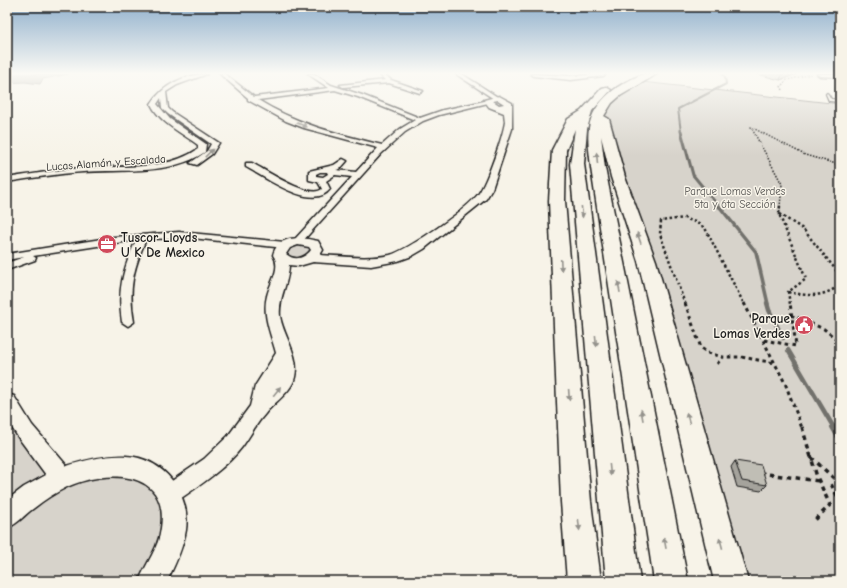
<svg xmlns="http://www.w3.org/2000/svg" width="847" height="588" viewBox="0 0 847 588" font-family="'Comic Neue',sans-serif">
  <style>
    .green { fill: #d7d3cb; stroke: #7a7874 }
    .water { fill: #aca9a2; stroke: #72716c }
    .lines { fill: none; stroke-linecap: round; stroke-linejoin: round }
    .stream-far4 { stroke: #72716c; stroke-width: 2 }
    .stream-far3 { stroke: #72716c; stroke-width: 3 }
    .stream-far2 { stroke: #72716c; stroke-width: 3.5 }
    .stream-far1 { stroke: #72716c; stroke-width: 4.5 }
    .stream { stroke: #72716c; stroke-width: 6 }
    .service-casing { stroke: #1c1c1c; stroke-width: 2.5 }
    .minor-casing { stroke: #1c1c1c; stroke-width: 3 }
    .tertiary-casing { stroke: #1c1c1c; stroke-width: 3 }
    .secondary-casing { stroke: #1c1c1c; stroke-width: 3 }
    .motorway-casing { stroke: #1c1c1c; stroke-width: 3 }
    .path-far3 { stroke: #1c1c1c; stroke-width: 1.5; stroke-dasharray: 1.5 1.5; stroke-linecap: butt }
    .path-far2 { stroke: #1c1c1c; stroke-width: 2.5; stroke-dasharray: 2.5 2.5; stroke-linecap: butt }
    .path-far1 { stroke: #1c1c1c; stroke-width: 3; stroke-dasharray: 3.5 3.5; stroke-linecap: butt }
    .path { stroke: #1c1c1c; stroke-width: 3.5; stroke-dasharray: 4.5 4.5; stroke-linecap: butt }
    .service { fill: #f7f3e8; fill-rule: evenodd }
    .minor { fill: #f7f3e8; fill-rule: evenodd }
    .tertiary { fill: #f7f3e8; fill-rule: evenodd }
    .secondary { fill: #f7f3e8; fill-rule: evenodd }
    .motorway { fill: #f7f3e8; fill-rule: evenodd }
    .wall { fill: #a5a39c; stroke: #1c1c1c }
    .shaded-wall { fill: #86857f; stroke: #1c1c1c }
    .building { fill: #c0beb5; stroke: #1c1c1c }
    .oneway { fill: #94928c }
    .labels { text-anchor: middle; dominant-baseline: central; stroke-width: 3; stroke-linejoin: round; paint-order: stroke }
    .far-street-label { font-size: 11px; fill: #1c1c1c; stroke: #f7f3e8 }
    .far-park-label { font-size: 11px; fill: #545351; stroke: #f7f3e8 }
    .poi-label { font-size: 13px; font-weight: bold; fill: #1c1c1c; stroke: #f7f3e8; text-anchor: start }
  </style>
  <rect width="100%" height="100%" fill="#f7f3e8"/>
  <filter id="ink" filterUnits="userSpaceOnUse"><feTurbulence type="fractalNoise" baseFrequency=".025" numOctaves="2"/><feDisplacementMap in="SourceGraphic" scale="8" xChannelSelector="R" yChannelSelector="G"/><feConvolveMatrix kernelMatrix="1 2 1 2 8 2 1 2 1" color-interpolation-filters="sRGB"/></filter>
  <g filter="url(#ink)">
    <!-- green -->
    <path class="green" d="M633 81 840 104V581H733L602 112Z
      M309 242 315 254 289 262 281 249Z
      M7 402 60 478 7 501Z
      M90 471 149 477 169 516 148 581H7V519Z"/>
    <!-- water -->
    <path class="water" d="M7 74H69L43 79 40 84 25 82 7 83Z"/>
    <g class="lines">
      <!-- stream-far4 -->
      <path class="stream-far4" d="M681 132 678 109 726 84 725 77 722 74"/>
      <!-- stream-far3 -->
      <path class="stream-far3" d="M681 131 693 175 719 207"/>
      <!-- stream-far2 -->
      <path class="stream-far2" d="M719 206 756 252 768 304"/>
      <!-- stream-far1 -->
      <path class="stream-far1" d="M767 303 769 310 783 338
        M788 350 834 428"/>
      <!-- stream -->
      <path class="stream" d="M833 427 840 439"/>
      <!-- service casing -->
      <g class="service-casing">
        <path id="service" d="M827 93 828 94 831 99 840 100V102L829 101 826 94Z"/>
      </g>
      <!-- minor casing -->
      <g class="minor-casing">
        <path id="minor" d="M207 74 177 85 166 92 168 108 172 112 219 143 212 154 197 165 190 163 207 151 211 144 168 114 162 108 161 98 157 104 170 119 206 144 205 152C169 176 124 169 83 172 57 174 32 178 7 182V178C32 174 57 170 83 168 122 165 165 172 198 149V145C182 133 160 123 151 104 163 85 185 74 207 74Z
          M220 74H225L254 97 329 88 308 74H314L331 85 362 95 420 118 443 110 489 100 492 102 439 115 423 121 405 132 381 154 301 243 298 244 293 241 295 239 352 177 335 175 326 181 330 189C313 212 265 177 246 167V163H252C265 170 310 200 322 189L318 182 309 180V171L334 165 343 159 347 161 340 169 336 170 356 172 378 148 304 128 286 121 248 100V98ZM335 90 358 97 415 120 400 129 382 145C338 134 296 124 258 100ZM320 172H327L328 174 323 177 316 176V174Z
          M379 74H384L391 80 423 91 420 93 389 83 343 87 340 85 385 80Z
          M456 74H462L499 98 494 99Z
          M817 74H840V77L820 76Z
          M840 84V93L837 91V86Z
          M179 232 285 242 290 245 285 248 192 238 146 239C133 270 128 289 134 322L128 326 122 322C117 289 123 270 136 240L33 256 36 258 35 260 7 270V263L24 257 7 260V254L114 237Z"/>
      </g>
      <!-- tertiary casing -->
      <g class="tertiary-casing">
        <path id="tertiary" d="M531 74 571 76 606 74 603 76 571 80 534 76Z
          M499 96 512 103V129L492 189 486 199 424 249 412 256 398 261 371 266 313 262 299 266 289 265C289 283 278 298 280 316 283 336 300 355 295 377 291 393 274 402 265 414 256 424 250 436 242 447 225 469 200 485 177 501L170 504 163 501 160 494 163 487 204 459 228 436 250 406 255 386 276 353C271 334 262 315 267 296 270 282 282 268 273 255 278 234 302 237 318 241L323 250 320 255C343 256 367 260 390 255 408 250 468 209 479 193 487 182 503 136 505 122L504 113 489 107 484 100ZM498 100 504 104 499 105 493 101ZM298 245 309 247 311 250C304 259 294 261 286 254L290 248Z"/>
      </g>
      <!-- secondary casing -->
      <g class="secondary-casing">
        <path id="secondary" d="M7 394 14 396 32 425 67 466C86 460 106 455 126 456 164 458 191 494 186 530 183 548 175 565 167 581H139C146 563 159 548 161 528 170 469 106 469 67 487 55 493 44 500 34 508 24 515 18 524 7 528V500L24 487 46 475 18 437 7 420Z"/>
      </g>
      <!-- motorway casing -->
      <g class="motorway-casing">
        <path id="motorway" d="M644 74H657L620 96 612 103 604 116 609 119 625 177 656 261 748 581H714L638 261 611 177 601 136 605 168 688 581H654L591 168C590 155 587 141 589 128 593 100 621 82 644 74Z
          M606 87 611 90 592 111 587 129 584 164 640 581H606L570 164 575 129 566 150 565 201 591 502 601 581H567L561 502 549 201 552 150 568 119 581 111 602 88Z"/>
      </g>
      <!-- path-far3 -->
      <path class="path-far3" d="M783 90 781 86 787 80 811 74
        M780 207 782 184 751 127 805 155 840 165"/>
      <!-- path-far2 -->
      <path class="path-far2" d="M780 206 779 214 806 279 788 292 790 304
        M779 214 803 229 836 270 840 284
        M788 292C808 296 823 298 840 285
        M685 304 660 234 661 221 684 218 695 222 705 228 744 304"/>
      <!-- path-far1 -->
      <path class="path-far1" d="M685 303 701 348 708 353 723 357
        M744 303 785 383 802 428
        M791 315 824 329 840 342
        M764 340 796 346 790 303
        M717 364 723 357H741L775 363"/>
      <!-- path -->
      <path class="path" d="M802 427 817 477 830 505 813 522
        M811 457 840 484
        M760 473 819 481
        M840 484H831L840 501"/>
      <!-- service -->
      <use href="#service" class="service"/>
      <!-- minor -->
      <use href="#minor" class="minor"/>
      <!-- tertiary -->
      <use href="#tertiary" class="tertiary"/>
      <!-- secondary -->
      <use href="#secondary" class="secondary"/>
      <!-- motorway -->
      <use href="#motorway" class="motorway"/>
    </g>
    <!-- wall -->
    <path class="wall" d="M757 74H797L780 80Z
      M735 461 767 485 761 491 737 487 731 467Z"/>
    <!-- shaded-wall -->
    <path class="shaded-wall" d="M782 74H797L780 80Z"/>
    <!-- building -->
    <path class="building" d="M735 461 761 465 767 485 742 481Z"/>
    <!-- one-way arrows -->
    <defs><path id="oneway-solid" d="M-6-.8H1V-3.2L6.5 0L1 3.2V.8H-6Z"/></defs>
    <g class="oneway">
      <use href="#oneway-solid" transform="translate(302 125) rotate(21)"/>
      <use href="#oneway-solid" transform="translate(209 153) rotate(-45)"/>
      <use href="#oneway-solid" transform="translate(597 158) rotate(-95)"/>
      <use href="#oneway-solid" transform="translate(582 212) rotate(84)"/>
      <use href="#oneway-solid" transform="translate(639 238) rotate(-109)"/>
      <use href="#oneway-solid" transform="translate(561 265) rotate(87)"/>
      <use href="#oneway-solid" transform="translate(619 287) rotate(-100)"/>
      <use href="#oneway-solid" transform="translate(596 341) rotate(84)"/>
      <use href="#oneway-solid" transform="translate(277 391) rotate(-51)"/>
      <use href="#oneway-solid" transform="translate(569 395) rotate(86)"/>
      <use href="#oneway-solid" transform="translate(642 415) rotate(-100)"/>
      <use href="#oneway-solid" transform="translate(688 418) rotate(-105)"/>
      <use href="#oneway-solid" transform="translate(610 470) rotate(84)"/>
      <use href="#oneway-solid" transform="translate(579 525) rotate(84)"/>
      <use href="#oneway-solid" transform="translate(665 543) rotate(-100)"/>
      <use href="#oneway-solid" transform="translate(721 543) rotate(-105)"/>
    </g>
  </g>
  <!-- sky -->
  <linearGradient id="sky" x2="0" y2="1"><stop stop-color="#90b0cc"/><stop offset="0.47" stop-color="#fbfaf5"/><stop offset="1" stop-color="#fbfaf5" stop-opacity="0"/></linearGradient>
  <rect width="847" height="156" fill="url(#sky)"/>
  <!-- icons -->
  <defs>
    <g id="office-disc" transform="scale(1)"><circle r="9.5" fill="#d1495b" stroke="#f7f3e8"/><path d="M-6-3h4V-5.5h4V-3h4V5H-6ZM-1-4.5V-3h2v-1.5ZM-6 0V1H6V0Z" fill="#fff"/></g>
    <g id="civic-disc" transform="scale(1)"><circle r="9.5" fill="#d1495b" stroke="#f7f3e8"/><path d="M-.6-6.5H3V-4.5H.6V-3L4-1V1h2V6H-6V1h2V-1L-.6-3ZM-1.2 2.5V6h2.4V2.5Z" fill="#fff"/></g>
  </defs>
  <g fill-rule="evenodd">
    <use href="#office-disc" x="107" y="244"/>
    <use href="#civic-disc" x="804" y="325"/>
  </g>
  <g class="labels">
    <!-- far-street labels -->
    <g class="far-street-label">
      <text transform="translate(106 163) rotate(-4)">Lucas Alamán y Escalada</text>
    </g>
    <!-- far-park labels -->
    <g class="far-park-label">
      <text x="735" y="191">Parque Lomas Verdes<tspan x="735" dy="13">5ta y 6ta Sección</tspan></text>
    </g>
    <!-- poi labels -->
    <g class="poi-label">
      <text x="121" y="237">Tuscor Lloyds<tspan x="121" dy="15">U K De Mexico</tspan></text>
      <text x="790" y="318" text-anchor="end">Parque<tspan x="790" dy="15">Lomas Verdes</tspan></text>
    </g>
  </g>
  <!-- margin -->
  <rect width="847" height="588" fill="none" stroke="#f7f3e8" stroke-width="24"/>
  <rect x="12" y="12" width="823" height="564" fill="none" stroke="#1c1c1c" stroke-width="1.5" filter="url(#ink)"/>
</svg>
